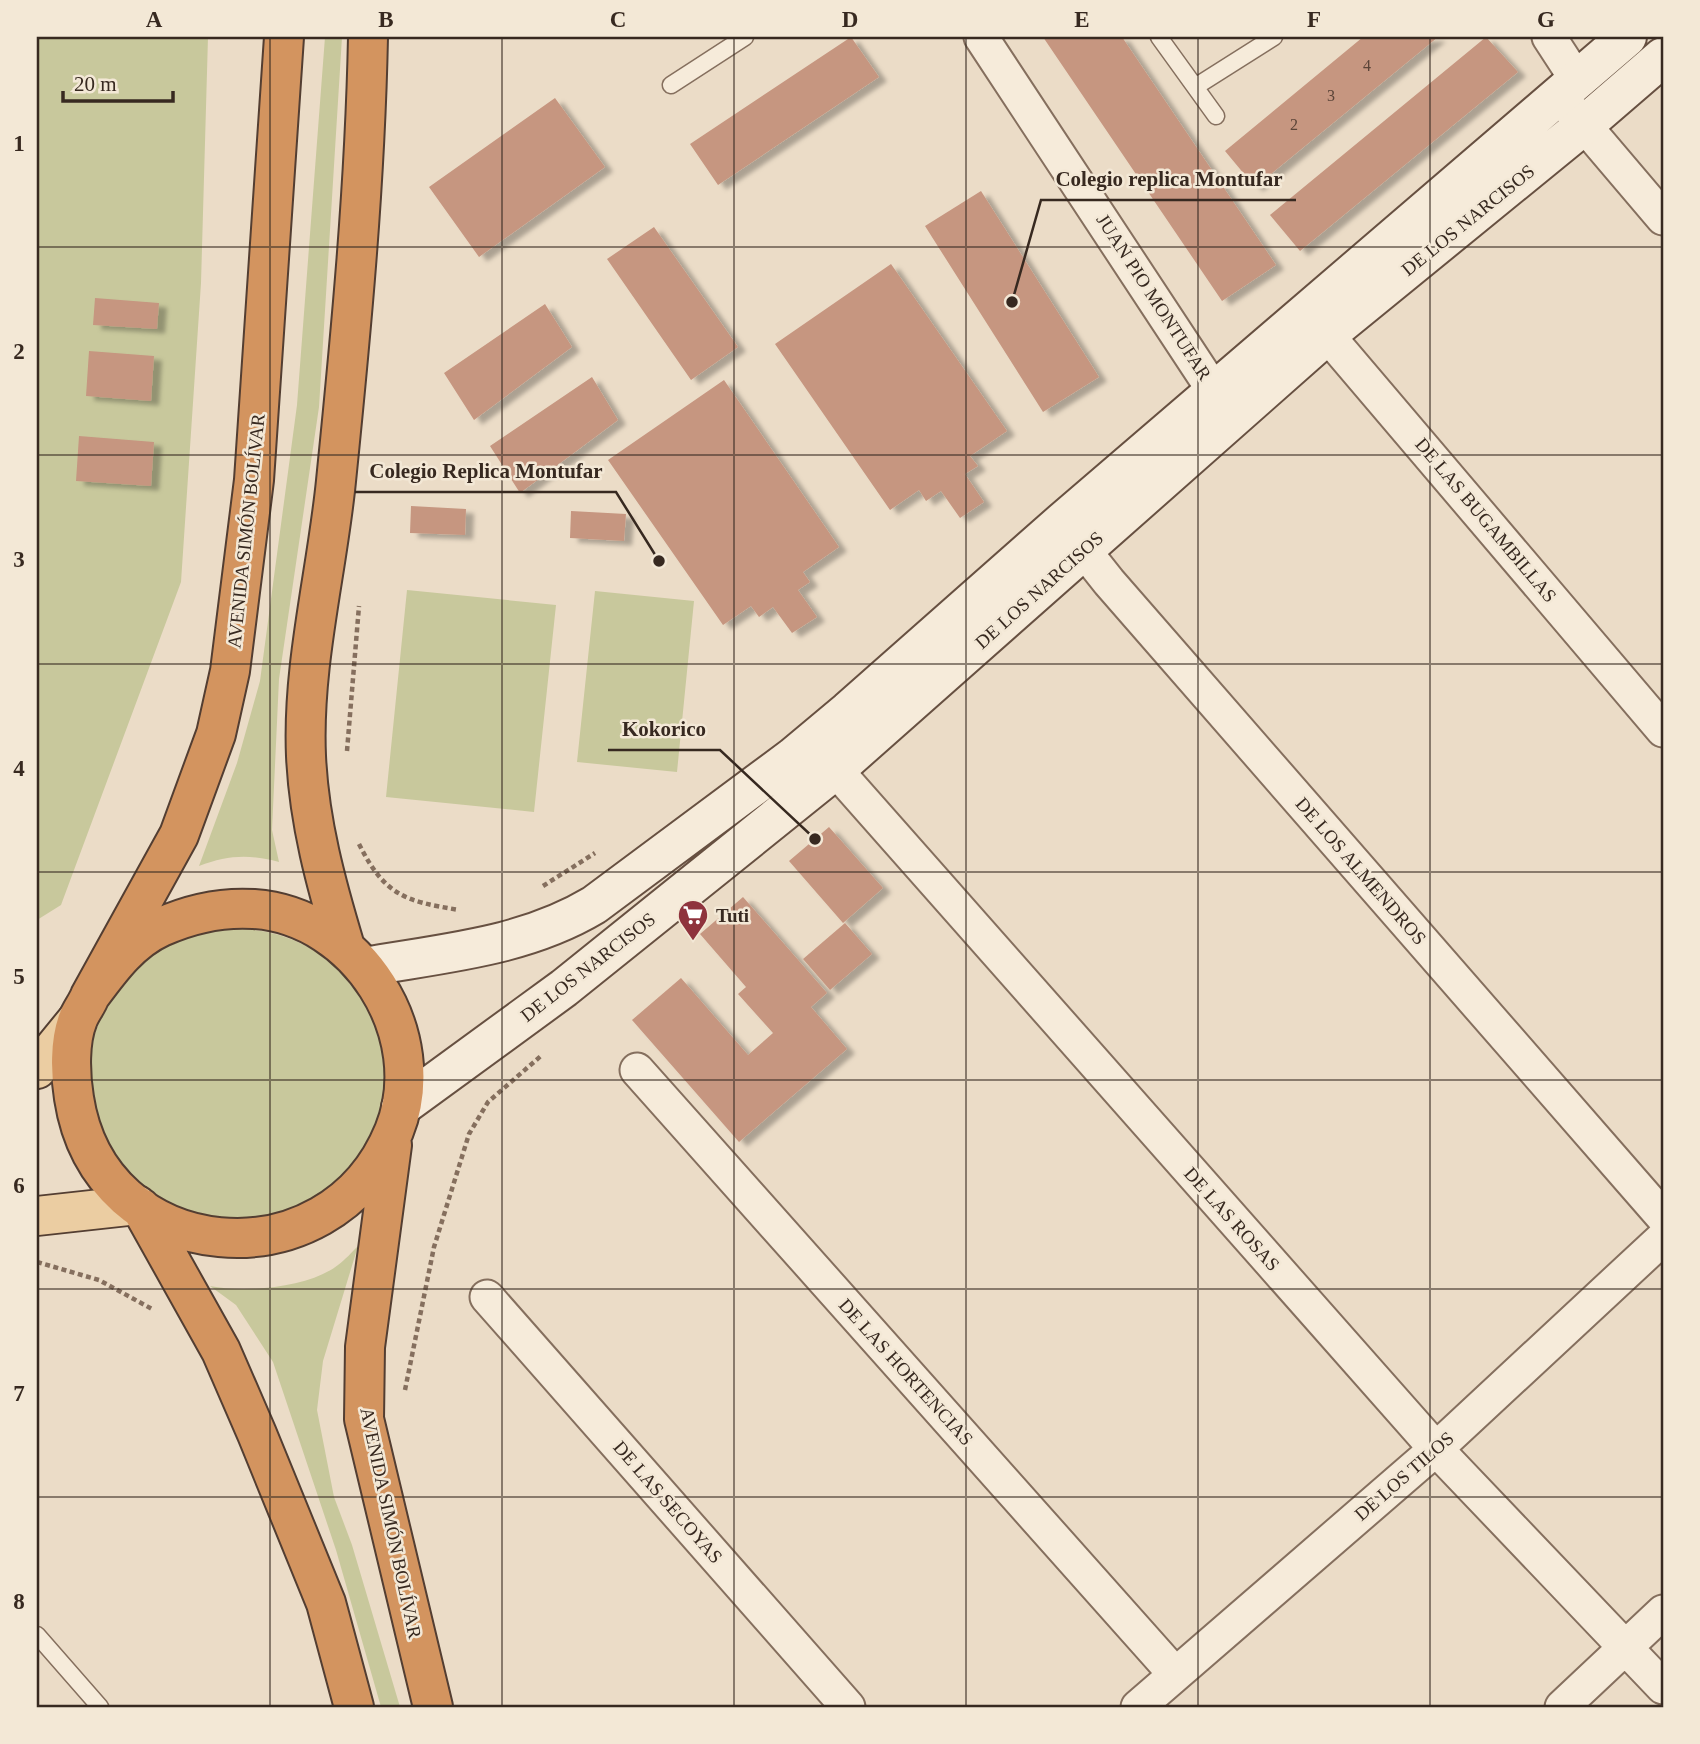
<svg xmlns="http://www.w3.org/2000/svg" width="1700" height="1744" viewBox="0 0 1700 1744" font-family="Georgia,serif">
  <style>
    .green { fill: #c8c89c }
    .building { fill: #c69680; filter: url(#shadow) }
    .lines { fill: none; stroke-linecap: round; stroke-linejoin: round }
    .lane-casing { stroke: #856f5e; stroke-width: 19 }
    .street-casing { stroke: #856f5e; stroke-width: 37 }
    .secondary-casing { stroke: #675041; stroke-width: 42 }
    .primary-casing { stroke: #533e32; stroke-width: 42 }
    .highway-casing { stroke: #533e32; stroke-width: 42 }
    .path { stroke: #856f5e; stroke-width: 4.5; stroke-dasharray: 5 3.5; stroke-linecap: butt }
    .lane { stroke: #f6ebda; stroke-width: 16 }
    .street { stroke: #f6ebda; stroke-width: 33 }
    .secondary { stroke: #f6ebda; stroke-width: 38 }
    .primary { stroke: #ebcda2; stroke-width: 38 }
    .highway { stroke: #d3945f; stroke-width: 38 }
    .grid { fill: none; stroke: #372920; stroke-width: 2; stroke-opacity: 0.55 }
    .labels { text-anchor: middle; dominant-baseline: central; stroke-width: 5; stroke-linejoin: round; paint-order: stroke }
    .number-label { font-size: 16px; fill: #5b4438 }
    .street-label { font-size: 19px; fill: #372920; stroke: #f3e8d6 }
    .poi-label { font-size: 19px; font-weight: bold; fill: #372920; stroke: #f3e8d6; text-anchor: start }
    .leader { fill: none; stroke: #372920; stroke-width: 2.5 }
    .callout-dot { fill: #372920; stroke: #f3e8d6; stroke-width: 2.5 }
    .callout-label { font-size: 21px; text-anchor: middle; font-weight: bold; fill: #372920; stroke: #f3e8d6; stroke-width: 5; stroke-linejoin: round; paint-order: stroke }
    .neatline { fill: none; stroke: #372920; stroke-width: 2.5 }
    .grid-label { font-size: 23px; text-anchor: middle; font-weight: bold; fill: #372920 }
  </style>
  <defs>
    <filter id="shadow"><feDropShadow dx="8" dy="4.5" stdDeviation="2" flood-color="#0004"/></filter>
  </defs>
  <rect width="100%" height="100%" fill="#ebdcc7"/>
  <!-- green -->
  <path class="green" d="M37 37H208L201 283 181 582 61 905 37 920Z
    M325 37H342L319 407 279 679 272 830 279 862C249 854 228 855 199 866L237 763 260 681 297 405Z
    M407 590 556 605 534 812 386 797Z
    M595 591 694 601 677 772 577 762Z
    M88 1078a149 149 0 1 1 298 0a149 149 0 1 1-298 0Z
    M358 1246 323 1361 317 1410 334 1497 352 1545 400 1707H381L336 1550 273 1362 236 1305 210 1286C245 1293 309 1288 338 1265 345 1260 352 1252 358 1246Z"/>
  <!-- building -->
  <path class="building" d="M851 37 879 77 718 185 690 144Z
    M1043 37H1122L1276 265 1222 301Z
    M1363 37H1438L1255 187 1225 151Z
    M1486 37 1518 72 1300 251 1270 215Z
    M555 98 605 167 479 257 429 187Z
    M981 191 1099 377 1043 412 925 226Z
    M654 227 738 347 691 380 607 259Z
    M891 264 1007 431 970 456 978 466 965 474 984 502 960 518 941 491 926 501 919 490 890 510 775 344Z
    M95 298 159 303 157 329 93 325Z
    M545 304 572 347 474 420 444 373Z
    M89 351 154 356 151 401 86 396Z
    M592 377 618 420 520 493 490 446Z
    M724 380 839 547 803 572 810 582 798 590 817 617 792 633 773 607 759 617 751 606 723 625 608 460Z
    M79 436 154 442 151 486 76 481Z
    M411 506 466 509 465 535 410 533Z
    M571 511 626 514 624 541 570 538Z
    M829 827 883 888 843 923 789 861Z
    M743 897 827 993 811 1007 847 1049 739 1142 632 1020 681 978 748 1055 773 1033 738 994 746 987 700 934Z
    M845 923 872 954 830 990 803 959Z"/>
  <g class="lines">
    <!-- lane casing -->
    <g class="lane-casing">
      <path id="lane" d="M1159 37 1216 116
        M671 85 745 37
        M1195 87 1274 37
        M37 1635 100 1707"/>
    </g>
    <!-- street casing -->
    <g class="street-casing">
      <path id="street" d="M981 37 1228 412
        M1549 37 1577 80
        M1567 105 1663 218
        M1311 316 1663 730
        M1067 529 1109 582 1663 1217
        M819 751 1436 1449 1663 1687
        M637 1070 1175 1674
        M487 1297 848 1707
        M1138 1707 1436 1449 1663 1238
        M1562 1707 1663 1612"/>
    </g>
    <!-- secondary casing -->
    <g class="secondary-casing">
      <path id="secondary" d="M364 967C443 953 524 947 594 905L793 757 848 711 1062 522 1627 37
        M401 1107 564 988 834 771 1328 334 1583 126 1663 57"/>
    </g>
    <!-- primary casing -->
    <g class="primary-casing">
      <path id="primary" d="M37 1069 77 1020
        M37 1216 137 1205"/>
    </g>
    <!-- highway casing -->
    <g class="highway-casing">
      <path id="highway" d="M345 947C326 884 309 822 306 756 302 664 327 572 336 481 351 333 365 186 368 37
        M90 996C110 969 130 941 161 927 190 914 223 907 254 909 357 916 433 1034 394 1131 330 1288 100 1268 74 1098 70 1074 69 1041 78 1019 81 1011 87 1004 90 996L179 835 216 734 230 671 254 480 284 37
        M392 1145 365 1347 364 1419 433 1707
        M141 1208 221 1351 257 1434 326 1603 354 1707"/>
    </g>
    <!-- path -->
    <path class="path" d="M347 751 359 606
      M359 844C385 896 405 901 459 910
      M543 886 595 853
      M37 1262 99 1280 152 1309
      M405 1390 434 1247 469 1134 488 1102 542 1055"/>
    <!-- lane -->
    <use href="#lane" class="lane"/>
    <!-- street -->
    <use href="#street" class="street"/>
    <!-- secondary -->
    <use href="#secondary" class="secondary"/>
    <!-- primary -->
    <use href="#primary" class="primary"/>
    <!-- highway -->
    <use href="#highway" class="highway"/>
  </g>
  <!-- grid -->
  <path class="grid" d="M270 37V1707M502 37V1707M734 37V1707M966 37V1707M1198 37V1707M1430 37V1707M37 247H1663M37 455H1663M37 664H1663M37 872H1663M37 1080H1663M37 1289H1663M37 1497H1663"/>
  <!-- icons -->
  <defs>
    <g id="supermarket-pin" transform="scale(1.575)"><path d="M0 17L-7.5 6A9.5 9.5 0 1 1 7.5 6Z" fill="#8f333d" stroke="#f3e8d6"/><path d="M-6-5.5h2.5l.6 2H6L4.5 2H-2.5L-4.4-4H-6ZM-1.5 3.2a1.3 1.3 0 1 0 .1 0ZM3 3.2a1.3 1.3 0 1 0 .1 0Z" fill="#fff"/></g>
  </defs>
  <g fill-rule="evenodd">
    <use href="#supermarket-pin" x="693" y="915"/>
  </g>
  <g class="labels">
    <!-- number labels -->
    <g class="number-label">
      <text x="1367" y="65">4</text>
      <text x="1331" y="95">3</text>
      <text x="1294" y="124">2</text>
    </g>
    <!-- street labels -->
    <g class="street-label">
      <text transform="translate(1468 220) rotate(-39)">DE LOS NARCISOS</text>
      <text transform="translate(1154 297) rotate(57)">JUAN PIO MONTUFAR</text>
      <text transform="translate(1486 520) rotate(50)">DE LAS BUGAMBILLAS</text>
      <text transform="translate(246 531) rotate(-84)">AVENIDA SIMÓN BOLÍVAR</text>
      <text transform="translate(1039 590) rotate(-42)">DE LOS NARCISOS</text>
      <text transform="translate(1361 871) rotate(49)">DE LOS ALMENDROS</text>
      <text transform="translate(588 967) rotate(-38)">DE LOS NARCISOS</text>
      <text transform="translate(1232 1219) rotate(48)">DE LAS ROSAS</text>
      <text transform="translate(906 1372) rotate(48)">DE LAS HORTENCIAS</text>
      <text transform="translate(1404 1476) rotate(-41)">DE LOS TILOS</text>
      <text transform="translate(668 1502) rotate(49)">DE LAS SECOYAS</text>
      <text transform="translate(391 1523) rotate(78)">AVENIDA SIMÓN BOLÍVAR</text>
    </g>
    <!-- poi labels -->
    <g class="poi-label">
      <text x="716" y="915">Tuti</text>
    </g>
  </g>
  <!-- callouts -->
  <path class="leader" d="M1012 302L1041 200H1296M659 561L616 492H355M815 839L720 750H608"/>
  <g class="callout-dot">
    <circle cx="1012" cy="302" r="7"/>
    <circle cx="659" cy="561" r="7"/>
    <circle cx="815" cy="839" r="7"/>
  </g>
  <g class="callout-label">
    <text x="1169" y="186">Colegio replica Montufar</text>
    <text x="486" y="478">Colegio Replica Montufar</text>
    <text x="664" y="736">Kokorico</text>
  </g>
  <!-- border -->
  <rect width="1700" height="1744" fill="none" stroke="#f3e8d6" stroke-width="77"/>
  <!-- scale -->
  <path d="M63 91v10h110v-10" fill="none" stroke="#372920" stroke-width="3.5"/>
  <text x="74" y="91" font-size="21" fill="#372920" stroke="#f3e8d6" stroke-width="5" paint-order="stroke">20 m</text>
  <rect x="38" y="38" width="1624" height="1668" class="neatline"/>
  <g class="grid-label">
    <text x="154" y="27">A</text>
    <text x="386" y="27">B</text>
    <text x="618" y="27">C</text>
    <text x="850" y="27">D</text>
    <text x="1082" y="27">E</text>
    <text x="1314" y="27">F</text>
    <text x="1546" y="27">G</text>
    <text x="19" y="151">1</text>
    <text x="19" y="359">2</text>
    <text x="19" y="567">3</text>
    <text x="19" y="776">4</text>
    <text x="19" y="984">5</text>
    <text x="19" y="1193">6</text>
    <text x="19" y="1401">7</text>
    <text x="19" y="1609">8</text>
  </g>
</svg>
